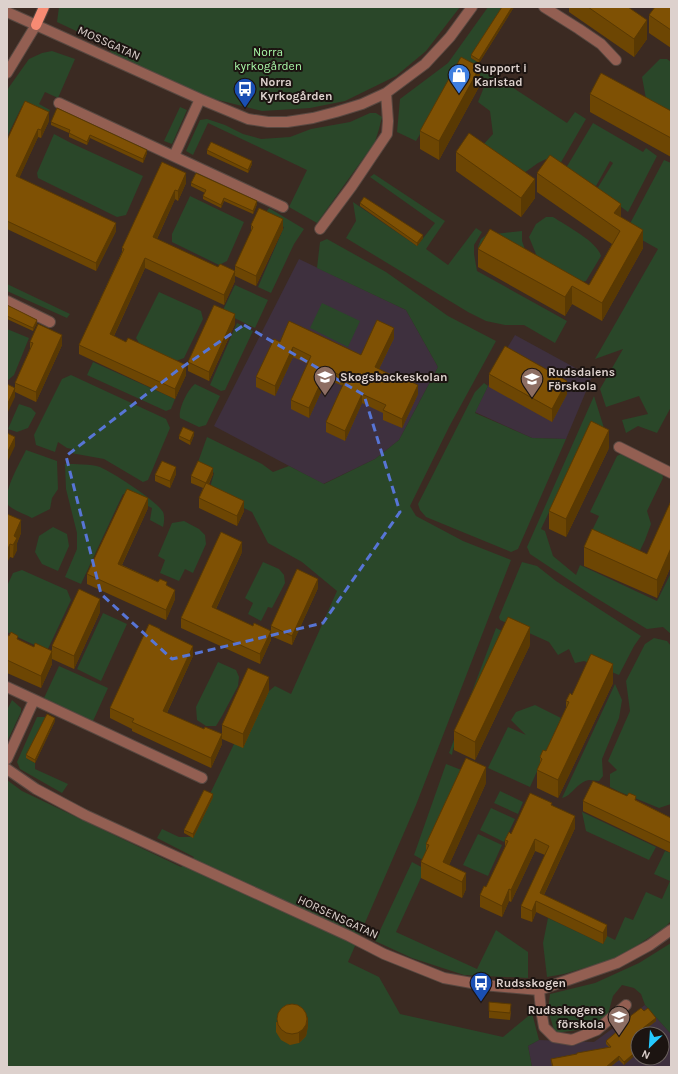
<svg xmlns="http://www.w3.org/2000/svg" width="678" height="1074" viewBox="0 0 678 1074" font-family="Karla,sans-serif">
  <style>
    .education { fill: #3e303e; fill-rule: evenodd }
    .green { fill: #2a4729 }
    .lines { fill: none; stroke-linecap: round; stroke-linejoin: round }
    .minor-casing { stroke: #584841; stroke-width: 12 }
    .major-casing { stroke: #584841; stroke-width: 12 }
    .minor { stroke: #935f52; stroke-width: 10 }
    .major { stroke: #f78b73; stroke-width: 10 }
    .wall { fill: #6d4603 }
    .shaded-wall { fill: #593903 }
    .building { fill: #7f5104; stroke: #593903 }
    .marked { fill: none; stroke: #5775d5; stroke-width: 3; stroke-dasharray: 8 5; stroke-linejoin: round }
    .labels { text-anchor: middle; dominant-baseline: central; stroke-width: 4; stroke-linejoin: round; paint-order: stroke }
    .street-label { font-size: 12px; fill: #ddd1cd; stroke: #1c1411 }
    .park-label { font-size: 12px; fill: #a7f5a6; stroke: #1c1411 }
    .poi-label { font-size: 12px; font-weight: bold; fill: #ddd1cd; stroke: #1c1411; text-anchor: start }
  </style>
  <rect width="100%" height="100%" fill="#3b2a22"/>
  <!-- education -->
  <path class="education" d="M299 259 406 310 438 367 399 440 375 459 323 484 214 426Z
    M515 335 592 377 566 439 532 438 475 412 506 350Z
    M645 1005 671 1034V1067H532L528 1046 539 1040 594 1042ZM638 1034H662V1058H638Z"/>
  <!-- green -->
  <path class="green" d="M59 7H460L426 51 396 76 345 101 310 108 262 111 210 98 113 55 106 45 57 22Z
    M488 7H504L471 58 479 63 478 65 567 123 575 112 586 119 560 164 546 159 538 163 524 173 483 145 493 134 490 111 478 102 486 82 467 72 448 87 416 141 397 132 400 99 448 63Z
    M52 51 75 59 58 98 45 92 39 104 50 110 47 116 22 106 7 137V90L29 59 42 53Z
    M660 59H667L671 62V117L647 104 642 77Z
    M180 107 187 110 172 144 164 141Z
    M370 113H376L382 117 379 129 375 142 317 223 289 207 307 170 208 123 193 155 186 151 200 120 207 119 225 125 243 134 261 139 290 137 311 129 350 122Z
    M593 123 643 152 646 148 657 156 628 212 597 189 613 163 610 161 596 186 566 168Z
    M54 134 71 143 143 176 126 215 117 217 38 178 37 173Z
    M664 160 671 163V407L657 433 638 426 626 433 622 420 648 414 639 396 606 407 600 389 623 349 595 359 658 249 626 231Z
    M374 174 445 221 426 249 448 265 476 228 482 232 474 245V254L477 271 567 321 555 343 524 325H505L486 321 468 312 346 238 356 221 353 202 417 246 435 223 370 177Z
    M190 196 244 222 227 261 219 265 172 242V234Z
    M269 208 304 229 294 244 271 293 258 287 284 227 263 216Z
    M546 217H553C565 225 598 242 601 256L586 281 582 282 538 259 529 237 536 224Z
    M522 231V241L530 263 480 265 478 247 481 239 486 235Z
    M327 239 386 272 448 316 496 341 449 427 410 506 416 516 463 541 511 560 416 805 348 962 379 977 400 1014 503 1037 532 1013 539 1040 528 1046 532 1067H7V780L22 791 181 867 194 857 157 838 162 829 179 837H193L212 798 209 796 234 744 269 691 275 686 291 694 337 591 302 562 268 543 252 512 209 491 214 473 197 465 207 437 262 464 273 472 289 466 324 484 375 459 399 440 438 367 406 310 317 268 320 242Z
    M7 284 70 314 67 318 7 291Z
    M235 285 268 300 255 328 222 312Z
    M159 292 201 311 203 319 184 358 171 363 143 349 136 338Z
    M322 303 360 321 348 347 310 328Z
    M237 323 253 331 225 390 221 391 210 385Z
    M7 329 29 338 14 375 7 381Z
    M93 362 175 399 171 409 166 411 87 375Z
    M71 375 166 419 170 428 148 480 143 482 104 459 71 453 72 449 67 448 58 442 55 452 36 445 34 435 62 379Z
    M484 383 488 386 475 413 532 438 566 439 518 549 511 552 426 517 420 510 418 504 475 392Z
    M195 384 220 396 206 425 199 427 180 418C178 409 188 389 195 384Z
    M594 396 609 444 585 436 541 529 545 531 553 556 576 575 580 565 657 601 671 573V607L670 610 671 611V634L663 627 647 629 593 596 530 554 527 547Z
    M19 404 31 408 36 413 28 428 17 432 8 429Z
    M26 450 57 461 58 489 52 498 50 509 32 518C25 514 15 511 9 506 0 496 21 461 26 450Z
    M621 454 662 473 663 478 647 511 651 524 645 540 636 559 589 537 599 516 590 512 617 456Z
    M65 464C74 464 92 464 100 467 112 472 157 501 163 512 165 517 164 523 163 527L150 520 152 508 123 494 81 584 65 577 77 549V533L66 489Z
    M184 521 199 529 205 535 206 544 193 573 185 569 179 581 160 573 165 560 158 556 172 523Z
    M53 527 67 534 69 546 58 571 42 564 35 552 39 536Z
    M263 562 279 569 284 575 285 583 272 608 268 607 261 621 248 614 253 603 245 598Z
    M522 562 537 566 556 581 641 636 634 646 619 675 584 661 575 663 569 649 558 655 549 642 500 620 499 617Z
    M22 570 67 590 71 600 47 651 7 632V586L13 573Z
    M103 613 127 624 101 681 77 669Z
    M496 628 506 633 453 749 452 755 449 753Z
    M654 638 667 641 671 646V804L659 808 620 792 610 787V774L617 770 608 761 630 711 626 681 645 644Z
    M218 662 236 670 239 677 238 686 222 716 216 726H206L197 720 196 707Z
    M59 666 108 688 93 721 44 698Z
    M615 684 622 700 619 718 602 759 603 776 599 781C596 781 592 780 589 780 577 782 572 796 562 798Z
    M12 700 21 708V712L7 742V710Z
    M535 705 561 718 530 787 488 768 508 727 526 735 511 720 516 712Z
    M37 717H47L26 758 35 763V769L68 784 62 793 20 769 17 762Z
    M446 764 464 771 423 860 414 855Z
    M500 791 523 802 518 814 494 803Z
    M491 808 515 819 504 842 480 830Z
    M582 812 656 847 649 860 586 831Z
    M478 834 502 845 488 876 463 865Z
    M665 851 671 853V921L665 927 618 958 564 974 547 977 543 943 548 918 603 944 607 936 615 940 625 917 633 920 646 892 662 899 670 881 654 874Z
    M412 862 425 869 396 932 477 969 496 930 528 952V978L464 975 412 958 375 941Z
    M671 943V1034L645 1005 641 994 634 988 622 985 613 996 608 1014 593 1028 555 1033 548 1010 550 994 595 983 639 963Z"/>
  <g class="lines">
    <!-- minor casing -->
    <g class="minor-casing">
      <path id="minor" d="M544 7 579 29 601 44 616 60
        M7 12 200 99 248 119 268 122H287L313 118 336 112 362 104 386 93 425 64 450 37 472 7
        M7 73 36 25
        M59 103 283 207
        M174 156 200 99
        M320 229 352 186 387 134 388 121 386 93
        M7 301 50 322
        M619 447 671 473
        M7 687 202 778
        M7 759 34 700
        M7 769 36 789 85 815 349 936 384 954 444 978 483 985 539 990 617 963 650 945 671 930
        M539 990 541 1010 544 1027 554 1037 572 1040 597 1030 626 1005"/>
    </g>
    <!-- major casing -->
    <g class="major-casing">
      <path id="major" d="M36 25 44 7"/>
    </g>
    <!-- minor -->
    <use href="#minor" class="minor"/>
    <!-- major -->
    <use href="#major" class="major"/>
  </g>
  <!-- wall -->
  <path class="wall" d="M502 7H514L479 63 471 58V55Z
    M569 7H628L647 39 634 57 569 12Z
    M671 7V48L649 33V15Z
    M480 85 439 160 420 149V131Z
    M590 94 671 111V157L590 112Z
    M49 121 41 138 38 137 19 178 116 231 96 271 7 229V140Z
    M51 122 147 153 143 163 90 138 87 145 69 137V133L51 125Z
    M207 150 252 164 248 173 207 154Z
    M456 152 535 198 521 217 456 171Z
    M162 162 186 183 178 201 175 199 157 239 235 281 224 305 145 268 114 336 186 375 175 399 79 354V345L122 252V248Z
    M537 173 621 217 643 248 602 321 572 304 565 316 478 267V249L589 285 612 244 537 192Z
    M191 183 257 204 253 214 224 201 221 208 203 199V196L205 193 191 186Z
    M360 203 423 238 417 246 360 206Z
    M251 225 283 229 256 286 235 276V266L251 233Z
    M7 305 37 323 33 331 7 319Z
    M235 324 209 381 188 371V362Z
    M394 338 379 369 418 394 402 428 383 420V413L362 403 345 441 326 432V422L343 386 327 379 309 418 291 409V400L308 364 293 357 275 396 256 387V377L280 342 361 355Z
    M30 342 62 345 36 402 15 392V397V383L30 349Z
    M489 374 567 394 552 422 489 387Z
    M194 435 190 445 179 439V436Z
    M609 448 566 537 549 529V511Z
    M176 474 170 488 155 481V475Z
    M213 474 209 484 244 511 237 526 199 508V498L203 488 191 483V476Z
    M671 501V566L657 598 584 566V547L647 554Z
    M148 508 122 565 167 586 175 599 166 620 87 584V574Z
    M7 514 21 533 17 543V550L13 558 10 557Z
    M242 552 216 609 253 626 271 631V626L318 588 292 645 271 636V640L260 664 181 628V618Z
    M100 612 74 669 52 659V664L41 688 7 673V635L34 647 52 651V646Z
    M160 631 193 656 167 713 204 729 222 734V725L269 691 243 748 222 739V744L211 768 132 731V729L110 718V708Z
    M530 645 475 760 454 750V731Z
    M613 683 558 798 537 788V770L540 764V757L546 751 566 708V701L572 695Z
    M55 721 35 763 26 758V755Z
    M486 783 449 865 466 873V889L462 898 421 878V862L426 852V844Z
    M213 797 193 838 184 833V830Z
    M636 800 671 818V853L583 811V801Z
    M552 805 575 828 544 895 607 925V936L603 944 536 912 532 922 521 918V906L545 855 535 851 511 902 509 901 502 917 480 907V895L486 887 505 847V840Z
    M489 1011H511L510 1020 489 1018Z
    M644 1011 656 1021 644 1030 624 1065 619 1060 610 1067H552L551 1059 609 1047 606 1044V1041L624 1025V1021Z
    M276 1022 308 1026 306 1036 299 1043 290 1045 281 1040 276 1032Z
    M645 1058H657L650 1064Z"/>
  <!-- shaded-wall -->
  <path class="shaded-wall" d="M512 7H514L479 63V60Z
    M647 20V39L634 57V39Z
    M480 67V85L439 160V141Z
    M49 112V121L41 138V130Z
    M38 129V137L16 185V176Z
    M90 135V138L87 145V142Z
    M147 150V153L143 163V159Z
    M252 161V164L248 173V170Z
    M186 173V183L178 201V191Z
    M535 179V198L521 217V198Z
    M175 190V199L153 247V237Z
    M224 198V201L221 208V205Z
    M257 201V204L253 214V211Z
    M621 204V222L614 213Z
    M283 219V229L256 286V276Z
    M116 223V231L96 271V263Z
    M643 230V248L602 321V303Z
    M423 235V238L417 246V243Z
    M145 258V268L110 344V334Z
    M235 271V281L224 305V295Z
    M572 286V304L565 316V297Z
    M235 314V324L209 381V372Z
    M37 320V323L33 331V328Z
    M394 328V338L375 377V367Z
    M62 335V345L36 402V392Z
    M293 347V357L275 396V386Z
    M186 365V375L175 399V389Z
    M327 369V379L309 418V408Z
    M567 381V394L552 422V409Z
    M418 385V394L402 428V419Z
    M15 388V397L7 414V405Z
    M362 394V403L345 441V431Z
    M609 430V448L566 537V519Z
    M194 432V435L190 445V441Z
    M15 437V446L7 463V453Z
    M176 467V474L170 488V481Z
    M213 468V474L206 489V483Z
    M148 498V508L118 573V564Z
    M244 501V511L237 526V516Z
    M21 520V533L17 543V550L13 558 14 536Z
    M242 542V552L212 617V607Z
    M10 544V557L7 563V551Z
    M671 548V566L657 598V580Z
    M318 579V588L292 645V636Z
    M175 590V599L166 620V610Z
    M100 599V612L74 669V656Z
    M530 627V645L475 760V742Z
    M271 631V640L260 664V654Z
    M193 646V656L163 721V711Z
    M52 651V664L41 688V676Z
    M613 664V683L558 798V780Z
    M269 677V691L243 748V734Z
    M55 718V721L35 763V760Z
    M222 734V744L211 768V758Z
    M486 767V783L445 874 443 862Z
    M213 794V797L193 838V834Z
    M575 816V828L540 903V893Z
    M535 839V851L511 902V890Z
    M466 873V889L462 898V882Z
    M509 889V901L502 917V906Z
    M536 901V912L532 922V911Z
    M607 925V936L603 944V933Z
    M308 1016V1026L306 1036 299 1043V1033Z
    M656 1018V1021L643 1031V1028Z
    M638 1050V1053L624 1065V1062Z
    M619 1056V1060L610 1067H606Z
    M653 1058H657L650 1064V1061Z"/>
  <!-- building -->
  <path class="building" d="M502 7H512L479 60 471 55Z
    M588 7H628L647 20 634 39Z
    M655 7H671V30L649 15Z
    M461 57 480 67 439 141 420 131Z
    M601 73 671 111V138L590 94Z
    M25 101 49 112 41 130 38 129 16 176 116 223 96 263 7 221V140Z
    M57 108 147 150 143 159 90 135 87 142 69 133 70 130 51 122Z
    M469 133 535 179 521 198 456 152Z
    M211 142 252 161 248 170 207 150Z
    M550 155 621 204 614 213 643 230 602 303 572 286 565 297 478 249 490 229 589 285 620 231 537 173Z
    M162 162 186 173 178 191 175 190 153 237 218 267 220 264 235 271 224 295 145 258 110 334 126 342 128 338 186 365 175 389 79 345 124 249 122 248Z
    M196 173 257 201 253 211 224 198 221 205 203 196 206 190 191 183Z
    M364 197 423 235 417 243 360 203Z
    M259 208 283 219 256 276 235 266 253 227 251 225Z
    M7 305 37 320 33 328 7 316Z
    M214 305 235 314 209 372 188 362Z
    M377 320 394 328 375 367 397 378 398 376 418 385 402 419 383 410 386 405 362 394 345 431 326 422 346 378 327 369 309 408 291 400 311 356 293 347 275 386 256 377 274 339 280 342 289 321 361 355Z
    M38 324 62 335 36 392 15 383 33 343 30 342Z
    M505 346 567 381 552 409 489 374Z
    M7 384 15 388 7 405Z
    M591 421 609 430 566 519 549 511Z
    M183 427 194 432 190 441 179 436Z
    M7 433 15 437 7 453Z
    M162 461 176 467 170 481 155 475Z
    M198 461 213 468 206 483 191 476Z
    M206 483 244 501 237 516 199 498Z
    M127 489 148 498 118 564 158 582 160 579 167 582 166 585 175 590 166 610 87 574Z
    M671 501V548L657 580 584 547 592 529 647 554Z
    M7 514 21 520 14 536 17 538 13 545 10 544 7 551Z
    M221 532 242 542 212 607 253 626 254 623 271 631 260 654 181 618Z
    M297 569 318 579 292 636 271 626Z
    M79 589 100 599 74 656 52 646Z
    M508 617 530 627 475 742 454 731Z
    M149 624 160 629V630L193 646 163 711 204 729 205 727 222 734 211 758 132 722 134 719 110 708Z
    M11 632 18 636 17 639 34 647 35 643 52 651 41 676 7 660V635L9 636Z
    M591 654 613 664 558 780 537 770 542 759 540 757 543 750 546 751 569 702 566 701 570 693 572 695Z
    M248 668 269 677 243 734 222 725Z
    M47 714 55 718 35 760 26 755Z
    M466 758 486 767 443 862 466 873 462 882 421 862 429 845 426 844Z
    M593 781 627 796 629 793 636 796 635 800 671 818V843L583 801Z
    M204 790 213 794 193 834 184 830Z
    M530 793 552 803 551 805 575 816 540 893 607 925 603 933 536 901 532 911 521 906 549 846 535 839 511 890 509 889 502 906 480 895 484 886 486 887 508 841 505 840 509 832 511 834Z
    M489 1002 511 1004 510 1013 489 1011Z
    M277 1019a15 15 0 1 1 30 0a15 15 0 1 1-30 0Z
    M641 1008 644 1011 648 1008 656 1018 643 1028 648 1034H638V1050L624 1062 619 1056 606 1067H553L551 1059 577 1054V1053L611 1047 606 1041 626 1024 624 1021Z
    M648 1058H653L650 1061Z"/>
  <!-- marked area -->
  <path class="marked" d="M244 325 364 395 400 512 323 623 172 659 101 594 66 456 178 370Z"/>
  <!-- icons -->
  <defs>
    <g id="shop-pin" transform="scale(1.15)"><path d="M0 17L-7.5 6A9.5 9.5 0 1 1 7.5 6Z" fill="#3f7fe0" stroke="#1c1411"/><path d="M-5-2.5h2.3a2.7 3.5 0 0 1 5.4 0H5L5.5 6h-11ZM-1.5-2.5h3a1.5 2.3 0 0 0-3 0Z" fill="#fff"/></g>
    <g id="bus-pin" transform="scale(1.15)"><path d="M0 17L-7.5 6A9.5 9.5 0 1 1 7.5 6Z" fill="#1a4fb4" stroke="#1c1411"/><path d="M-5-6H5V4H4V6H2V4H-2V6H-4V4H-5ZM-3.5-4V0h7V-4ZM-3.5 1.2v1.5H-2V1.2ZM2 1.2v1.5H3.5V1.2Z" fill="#fff"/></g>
    <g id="school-pin" transform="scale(1.15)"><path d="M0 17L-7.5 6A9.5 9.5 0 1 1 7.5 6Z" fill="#8d6e63" stroke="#1c1411"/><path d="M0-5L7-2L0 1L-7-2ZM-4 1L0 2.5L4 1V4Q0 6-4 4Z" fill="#fff"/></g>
  </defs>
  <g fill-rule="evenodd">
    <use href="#shop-pin" x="459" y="75"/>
    <use href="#bus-pin" x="245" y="89"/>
    <use href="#school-pin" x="325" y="377"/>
    <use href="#school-pin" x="532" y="379"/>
    <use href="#bus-pin" x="481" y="983"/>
    <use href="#school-pin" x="619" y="1017"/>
  </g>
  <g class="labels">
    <!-- street labels -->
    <g class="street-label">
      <text transform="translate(109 43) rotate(24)">MOSSGATAN</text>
      <text transform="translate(338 917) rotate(25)">HORSENSGATAN</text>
    </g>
    <!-- park labels -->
    <g class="park-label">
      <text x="268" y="52">Norra<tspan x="268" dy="14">kyrkogården</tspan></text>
    </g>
    <!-- poi labels -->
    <g class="poi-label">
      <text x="474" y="68">Support i<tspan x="474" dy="14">Karlstad</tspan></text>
      <text x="260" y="82">Norra<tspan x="260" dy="14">Kyrkogården</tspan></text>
      <text x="548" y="372">Rudsdalens<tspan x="548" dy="14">Förskola</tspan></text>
      <text x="340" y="377">Skogsbackeskolan</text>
      <text x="496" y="983">Rudsskogen</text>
      <text x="604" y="1010" text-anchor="end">Rudsskogens<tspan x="604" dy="14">förskola</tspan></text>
    </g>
  </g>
  <!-- border -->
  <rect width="678" height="1074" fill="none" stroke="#ddd1cd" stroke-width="16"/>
  <!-- north arrow -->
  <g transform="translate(650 1046) rotate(205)"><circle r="19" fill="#1c1411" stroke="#69605c"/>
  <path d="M0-3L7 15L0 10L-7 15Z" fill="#25c9fe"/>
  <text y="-6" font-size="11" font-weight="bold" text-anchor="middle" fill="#ddd1cd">N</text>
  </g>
</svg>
